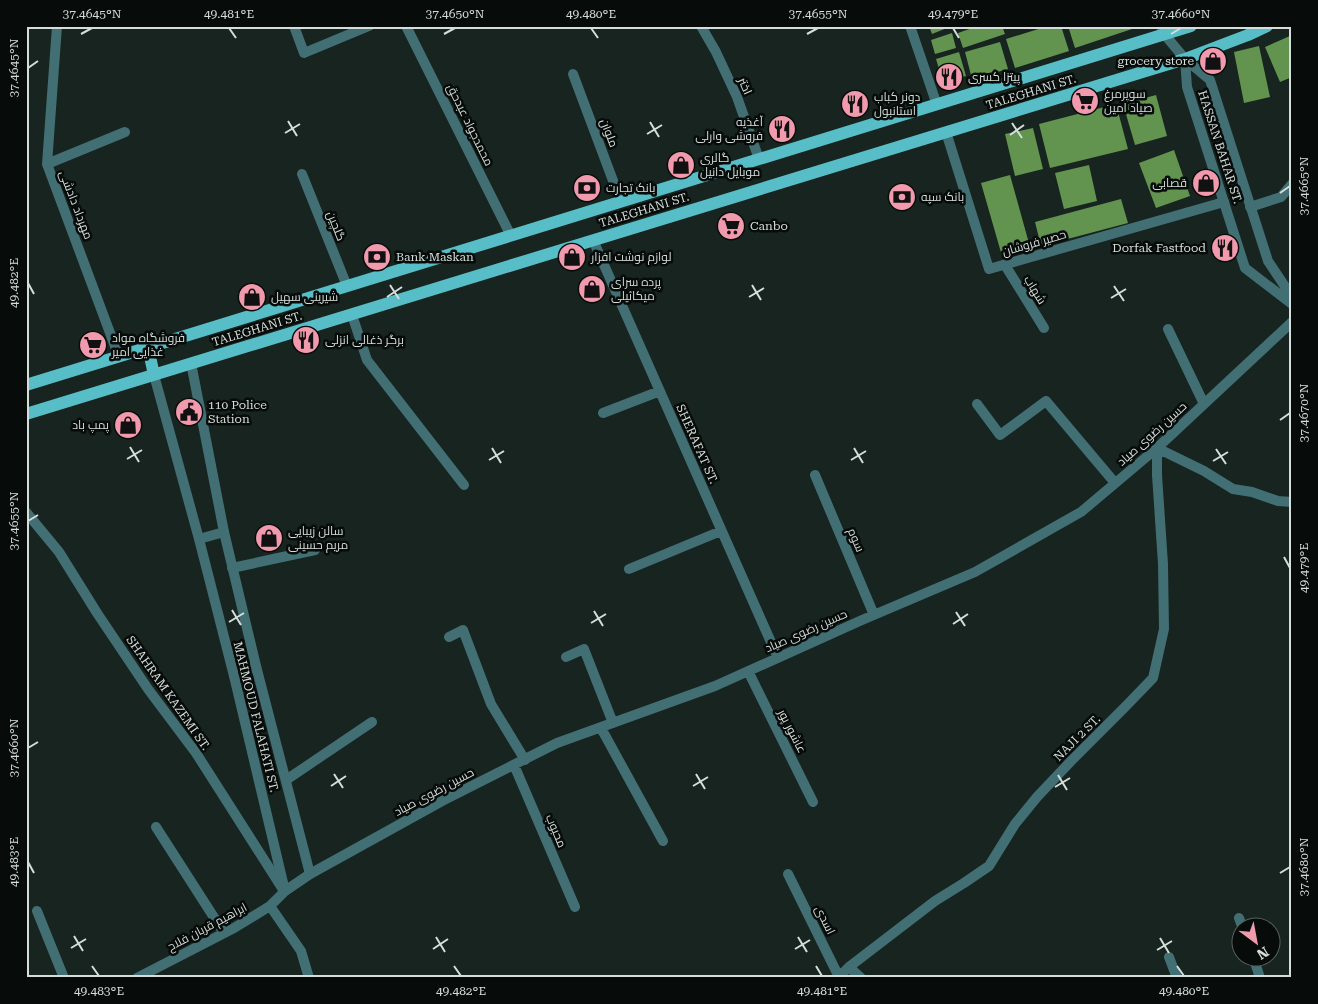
<svg xmlns="http://www.w3.org/2000/svg" width="1318" height="1004" viewBox="0 0 1318 1004" font-family="'Roboto Serif',Cairo,serif">
  <style>
    .building { fill: #62944f }
    .lines { fill: none; stroke-linecap: round; stroke-linejoin: round }
    .service { stroke: #416f73; stroke-width: 10 }
    .minor { stroke: #416f73; stroke-width: 10 }
    .tertiary { stroke: #416f73; stroke-width: 10 }
    .primary { stroke: #57bec8; stroke-width: 12 }
    .ticks { fill: none; stroke: #d5deda; stroke-width: 2 }
    .labels { text-anchor: middle; dominant-baseline: central; stroke-width: 5; stroke-linejoin: round; paint-order: stroke }
    .poi-label { font-size: 12px; fill: #d5deda; stroke: #070c0a; text-anchor: start }
    .street-label { font-size: 12px; fill: #d5deda; stroke: #070c0a }
    .neatline { fill: none; stroke: #d5deda; stroke-width: 2 }
    .ticks-label { font-size: 12px; text-anchor: middle; fill: #d5deda }
  </style>
  <rect width="100%" height="100%" fill="#17241f"/>
  <!-- building -->
  <path class="building" d="M929 26H952L932 34Z
    M978 26H1002L1005 34 963 48 958 33Z
    M1048 26H1061L1069 51 1015 68 1006 39Z
    M1068 26H1138V27L1075 48Z
    M952 33 956 48 935 54 931 40Z
    M1292 35V77L1280 82 1265 47Z
    M1000 42 1008 69 972 79 965 52Z
    M1259 46 1270 97 1244 103 1234 52Z
    M959 52 966 76 943 82 936 59Z
    M1156 95 1167 136 1135 145 1123 104Z
    M1116 104 1128 149 1050 168 1039 124Z
    M1033 128 1043 169 1015 176 1005 134Z
    M1174 150 1190 196 1156 208 1139 163Z
    M1089 165 1097 201 1064 209 1055 173Z
    M1010 175 1030 247 1002 256 981 183Z
    M1121 199 1128 223 1041 246 1035 222Z"/>
  <g class="lines">
    <!-- service -->
    <path class="service" d="M573 74 621 202"/>
    <!-- minor -->
    <path class="minor" d="M57 26 47 164 119 357
      M294 26 304 53 369 26
      M406 26 511 236
      M701 26 716 52 737 97 759 159
      M910 26 937 105
      M946 132 989 269 1224 202
      M47 164 125 132
      M302 174 347 286
      M1250 207 1281 197 1292 184
      M593 240 778 658
      M1005 265 1044 328
      M352 315 367 360 464 485
      M1168 329 1204 404
      M977 404 1000 435 1046 401 1115 483
      M603 413 660 391
      M815 475 874 615
      M26 512 59 552 97 613 148 689 196 753 284 891
      M199 539 224 532
      M232 568 315 550
      M629 569 721 531
      M449 637 463 630 491 704 525 760
      M566 657 584 649 613 723
      M748 671 813 802
      M234 676 256 666
      M601 728 663 841
      M514 765 575 907
      M286 780 372 722
      M156 827 224 933
      M788 874 839 977
      M270 906 301 951 309 978
      M37 911 64 978
      M1239 918 1242 926
      M1253 956 1260 978
      M1169 957 1177 978
      M849 967 861 978
      M137 978 234 928 270 906 285 891 310 874 442 801 557 743 715 686 862 620 975 572 1081 512 1157 448 1292 322
      M838 978 849 967 935 901 964 883 989 866 1015 824 1037 797 1071 761 1126 706 1153 678 1164 629 1163 564 1157 475V448L1204 471 1233 489 1252 492 1278 501 1292 502"/>
    <!-- tertiary -->
    <path class="tertiary" d="M1161 26 1165 35 1185 59 1210 80 1268 261 1292 297
      M1185 59 1187 87 1245 268 1292 304
      M191 363 224 532 256 666 310 874
      M154 375 199 539 234 676 285 891"/>
    <!-- primary -->
    <path class="primary" d="M148 347 154 375
      M26 385 1191 26
      M26 414 1185 59 1248 35 1267 26"/>
  </g>
  <!-- ticks -->
  <path class="ticks" d="M229 28 236 38M591 28 598 38M953 28 959 38M81 34 92 28M444 34 455 28M807 34 818 28M1171 34 1181 28M28 68 38 61M288 121 297 136M650 122 659 137M1012 123 1022 138M285 133 300 124M647 134 662 125M1010 135 1024 125M1280 193 1290 186M28 283 34 294M390 285 399 299M752 285 761 300M1114 286 1124 301M387 297 402 287M749 297 764 288M1111 298 1126 289M1280 420 1290 413M130 447 139 462M492 448 501 463M854 448 863 463M1216 449 1226 464M127 459 142 450M489 460 504 451M851 460 866 451M1213 461 1228 452M28 521 38 515M1284 557 1290 568M232 610 241 625M594 611 603 626M956 612 965 626M229 622 244 613M591 623 606 614M953 624 968 614M28 748 38 742M334 774 343 788M696 774 705 789M1058 775 1067 790M331 786 346 776M693 786 708 777M1055 787 1070 778M28 862 34 873M1280 873 1290 867M74 936 83 951M436 937 445 952M798 937 807 952M1160 938 1169 953M71 948 86 939M433 949 448 939M795 949 810 940M1157 950 1172 941M92 966 99 976M454 966 461 976M816 966 822 976M1177 966 1184 976"/>
  <!-- icons -->
  <defs>
    <g id="shop-disc" transform="scale(1.4375)"><circle r="9.5" fill="#f29aad" stroke="#070c0a"/><path d="M-5-2.5h2.3a2.7 3.5 0 0 1 5.4 0H5L5.5 6h-11ZM-1.5-2.5h3a1.5 2.3 0 0 0-3 0Z" fill="#111"/></g>
    <g id="restaurant-disc" transform="scale(1.4375)"><circle r="9.5" fill="#f29aad" stroke="#070c0a"/><path d="M-5-6h1v4h1v-4h1v4h1v-4h1v5L-1.5 .5V6h-2V.5L-5-1ZM5-6V6H3V1.5H1.5Q1.5-4 5-6Z" fill="#111"/></g>
    <g id="supermarket-disc" transform="scale(1.4375)"><circle r="9.5" fill="#f29aad" stroke="#070c0a"/><path d="M-6-5.5h2.5l.6 2H6L4.5 2H-2.5L-4.4-4H-6ZM-1.5 3.2a1.3 1.3 0 1 0 .1 0ZM3 3.2a1.3 1.3 0 1 0 .1 0Z" fill="#111"/></g>
    <g id="bank-disc" transform="scale(1.4375)"><circle r="9.5" fill="#f29aad" stroke="#070c0a"/><path d="M-6-4H6V4H-6ZM0-2.3a2.3 2.3 0 1 0 0 4.6a2.3 2.3 0 1 0 0-4.6Z" fill="#111"/></g>
    <g id="civic-disc" transform="scale(1.4375)"><circle r="9.5" fill="#f29aad" stroke="#070c0a"/><path d="M-.6-6.5H3V-4.5H.6V-3L4-1V1h2V6H-6V1h2V-1L-.6-3ZM-1.2 2.5V6h2.4V2.5Z" fill="#111"/></g>
  </defs>
  <g fill-rule="evenodd">
    <use href="#shop-disc" x="1213" y="61"/>
    <use href="#restaurant-disc" x="949" y="77"/>
    <use href="#supermarket-disc" x="1085" y="101"/>
    <use href="#restaurant-disc" x="855" y="104"/>
    <use href="#restaurant-disc" x="782" y="129"/>
    <use href="#shop-disc" x="681" y="165"/>
    <use href="#shop-disc" x="1206" y="183"/>
    <use href="#bank-disc" x="587" y="188"/>
    <use href="#bank-disc" x="902" y="197"/>
    <use href="#supermarket-disc" x="731" y="226"/>
    <use href="#restaurant-disc" x="1225" y="248"/>
    <use href="#bank-disc" x="377" y="257"/>
    <use href="#shop-disc" x="572" y="257"/>
    <use href="#shop-disc" x="592" y="289"/>
    <use href="#shop-disc" x="252" y="297"/>
    <use href="#restaurant-disc" x="306" y="340"/>
    <use href="#supermarket-disc" x="93" y="345"/>
    <use href="#civic-disc" x="189" y="412"/>
    <use href="#shop-disc" x="128" y="425"/>
    <use href="#shop-disc" x="269" y="538"/>
  </g>
  <g class="labels">
    <!-- poi labels -->
    <g class="poi-label">
      <text x="1194" y="61" text-anchor="end">grocery store</text>
      <text x="968" y="77">پیتزا کسری</text>
      <text x="1104" y="94">سوپرمرغ<tspan x="1104" dy="14">صیاد امین</tspan></text>
      <text x="874" y="97">دونر کباب<tspan x="874" dy="14">استانبول</tspan></text>
      <text x="763" y="122" text-anchor="end">آغذیه<tspan x="763" dy="14">فروشی وارلی</tspan></text>
      <text x="700" y="158">گالری<tspan x="700" dy="14">موبایل دانیل</tspan></text>
      <text x="1187" y="183" text-anchor="end">قصابی</text>
      <text x="606" y="188">بانک تجارت</text>
      <text x="921" y="197">بانک سپه</text>
      <text x="750" y="226">Canbo</text>
      <text x="1206" y="248" text-anchor="end">Dorfak Fastfood</text>
      <text x="396" y="257">Bank Maskan</text>
      <text x="591" y="257">لوازم نوشت افزار</text>
      <text x="611" y="282">پرده سرای<tspan x="611" dy="14">میکائیلی</tspan></text>
      <text x="271" y="297">شیرینی سهیل</text>
      <text x="112" y="338">فروشگاه مواد<tspan x="112" dy="14">غذایی امیر</tspan></text>
      <text x="325" y="340">برگر ذغالی انزلی</text>
      <text x="208" y="405">110 Police<tspan x="208" dy="14">Station</tspan></text>
      <text x="109" y="425" text-anchor="end">پمپ باد</text>
      <text x="288" y="531">سالن زیبایی<tspan x="288" dy="14">مریم حسینی</tspan></text>
    </g>
    <!-- street labels -->
    <g class="street-label">
      <text transform="translate(745 86) rotate(66)">اختر</text>
      <text transform="translate(1031 92) rotate(-17)">TALEGHANI ST.</text>
      <text transform="translate(470 125) rotate(64)">محمدجواد عبدحق</text>
      <text transform="translate(609 133) rotate(69)">ملوان</text>
      <text transform="translate(1220 147) rotate(72)">HASSAN BAHAR ST.</text>
      <text transform="translate(76 205) rotate(69)">مهرداد دادشی</text>
      <text transform="translate(644 210) rotate(-17)">TALEGHANI ST.</text>
      <text transform="translate(336 226) rotate(68)">گلچین</text>
      <text transform="translate(1034 243) rotate(-16)">حصیر فروشان</text>
      <text transform="translate(1035 290) rotate(58)">شهاب</text>
      <text transform="translate(257 329) rotate(-17)">TALEGHANI ST.</text>
      <text transform="translate(1152 434) rotate(-42)">حسین رضوی صیاد</text>
      <text transform="translate(697 444) rotate(66)">SHERAFAT ST.</text>
      <text transform="translate(856 540) rotate(67)">سوم</text>
      <text transform="translate(806 631) rotate(-24)">حسین رضوی صیاد</text>
      <text transform="translate(168 693) rotate(55)">SHAHRAM KAZEMI ST.</text>
      <text transform="translate(256 717) rotate(76)">MAHMOUD FALAHATI ST.</text>
      <text transform="translate(792 731) rotate(63)">عاشور پور</text>
      <text transform="translate(1077 738) rotate(-45)">NAJI 2 ST.</text>
      <text transform="translate(434 792) rotate(-28)">حسین رضوی صیاد</text>
      <text transform="translate(556 831) rotate(67)">محبوب</text>
      <text transform="translate(825 920) rotate(64)">اسدی</text>
      <text transform="translate(207 927) rotate(-28)">ابراهیم قربان فلاح</text>
    </g>
  </g>
  <!-- border -->
  <rect width="1318" height="1004" fill="none" stroke="#070c0a" stroke-width="55"/>
  <!-- north arrow -->
  <g transform="translate(1256 942) rotate(148)"><circle r="24" fill="#070c0a" stroke="#59605d"/>
  <path d="M0-4L9 19L0 12L-9 19Z" fill="#f29aad"/>
  <text y="-8" font-size="14" font-weight="bold" text-anchor="middle" fill="#d5deda">N</text>
  </g>
  <rect x="28" y="28" width="1262" height="948" class="neatline"/>
  <g class="ticks-label">
    <text x="92" y="18">37.4645°N</text>
    <text x="229" y="18">49.481°E</text>
    <text x="455" y="18">37.4650°N</text>
    <text x="591" y="18">49.480°E</text>
    <text x="818" y="18">37.4655°N</text>
    <text x="953" y="18">49.479°E</text>
    <text x="1181" y="18">37.4660°N</text>
    <text transform="translate(14 68) rotate(-90)" y="4">37.4645°N</text>
    <text transform="translate(1304 186) rotate(-90)" y="4">37.4665°N</text>
    <text transform="translate(14 283) rotate(-90)" y="4">49.482°E</text>
    <text transform="translate(1304 413) rotate(-90)" y="4">37.4670°N</text>
    <text transform="translate(14 521) rotate(-90)" y="4">37.4655°N</text>
    <text transform="translate(1304 568) rotate(-90)" y="4">49.479°E</text>
    <text transform="translate(14 748) rotate(-90)" y="4">37.4660°N</text>
    <text transform="translate(14 862) rotate(-90)" y="4">49.483°E</text>
    <text transform="translate(1304 867) rotate(-90)" y="4">37.4680°N</text>
    <text x="99" y="995">49.483°E</text>
    <text x="461" y="995">49.482°E</text>
    <text x="822" y="995">49.481°E</text>
    <text x="1184" y="995">49.480°E</text>
  </g>
</svg>
